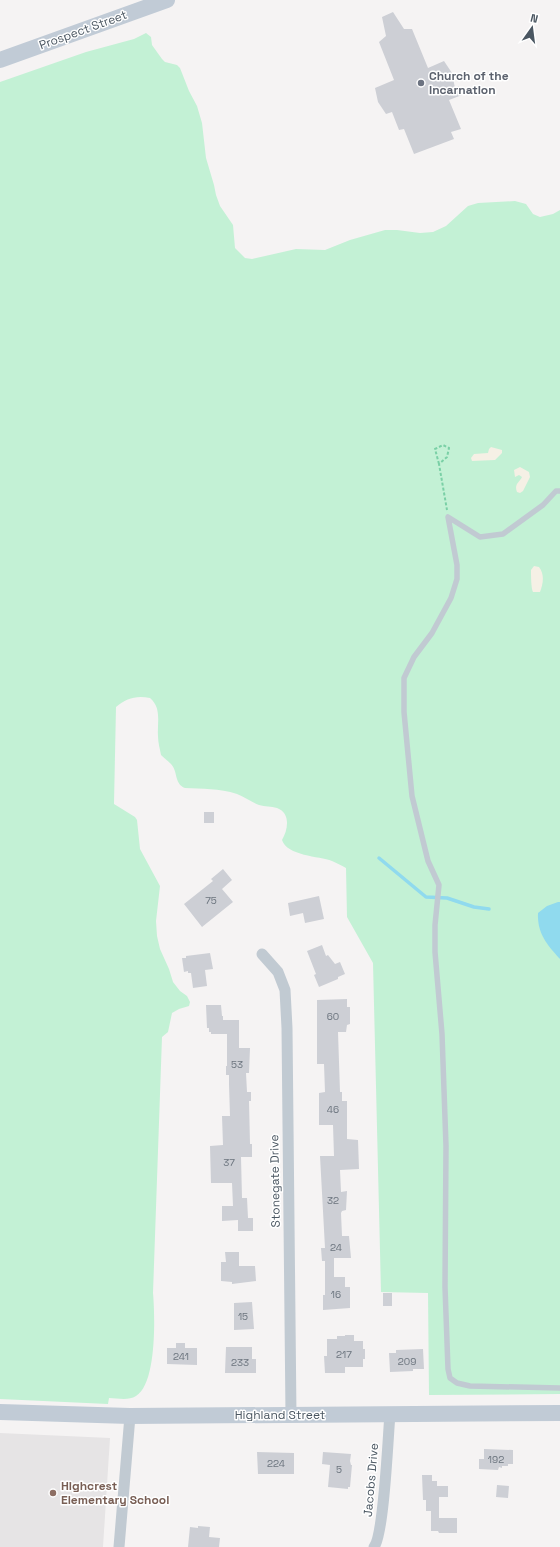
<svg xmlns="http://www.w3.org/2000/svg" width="560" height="1547" viewBox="0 0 560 1547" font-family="'Space Grotesk',sans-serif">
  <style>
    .education { fill: #e6e4e5 }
    .green { fill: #c3f1d5 }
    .sand { fill: #f5f0e5 }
    .water { fill: #90daee }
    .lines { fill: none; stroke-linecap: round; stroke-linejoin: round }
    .stream { stroke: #90daee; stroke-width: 3.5 }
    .building { fill: #cdcfd5 }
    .path { stroke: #7ad0a6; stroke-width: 2; stroke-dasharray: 3 2; stroke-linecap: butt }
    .lane { stroke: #c1cad2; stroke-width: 5.5 }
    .street { stroke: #c1cad2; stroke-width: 11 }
    .secondary { stroke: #c1cbd6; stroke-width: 16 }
    .worship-dot { fill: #6b7280; stroke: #fff; stroke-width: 1.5 }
    .education-dot { fill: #8d6e63; stroke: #fff; stroke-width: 1.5 }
    .labels { text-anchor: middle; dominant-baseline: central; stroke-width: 3; stroke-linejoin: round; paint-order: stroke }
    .number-label { font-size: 10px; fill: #6b747e }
    .street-label { font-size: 12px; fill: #4a5661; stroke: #fff }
    .worship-label { font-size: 12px; font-weight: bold; fill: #5b616d; stroke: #fff; text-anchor: start }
    .education-label { font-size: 12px; font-weight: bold; fill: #785e54; stroke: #fff; text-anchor: start }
  </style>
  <rect width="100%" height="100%" fill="#f5f3f3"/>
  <!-- education -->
  <path class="education" d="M0 1433 110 1438 103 1547H0Z"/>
  <!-- green -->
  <path class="green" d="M146 33 151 37 152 45 162 59 165 62 177 65 180 68 189 91 197 106 202 123 206 158 214 185 216 195 220 206 233 225 235 248 245 258 252 259 296 249 325 250 350 240 385 230H397L420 233 433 232 446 226 468 206 478 203 515 201 526 204 533 214 540 217 553 214 560 210V1394L429 1395 428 1293 381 1292 373 963 347 917 346 868C342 866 337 863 332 861 319 856 287 856 282 840 288 830 291 813 277 808 271 806 265 807 259 805 251 802 245 797 237 794 219 788 202 789 185 788 174 784 178 771 171 764 168 761 164 758 161 755 160 749 158 743 158 736 157 723 162 708 150 698 137 695 126 698 116 707L114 804 135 817 137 820 140 849 160 886 156 921 157 936 160 949 169 969 173 982 180 991 187 996 190 1002 189 1006 179 1009 172 1013 168 1032 162 1037 153 1293C155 1315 157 1384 136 1396 128 1401 117 1398 109 1398L108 1404 0 1399V82L86 52 134 39Z"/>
  <!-- sand -->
  <path class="sand" d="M491 447 502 450V453L495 460 472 461 471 458 474 454 488 453 489 449Z
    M520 467 529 472 530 477 523 491 520 493 517 492C514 484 519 483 522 477L519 475 515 477 514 470Z
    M534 566 539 567C545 575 543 584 540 592H533C531 589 531 574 531 570Z"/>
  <!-- water -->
  <path class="water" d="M558 902H560V959C547 945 537 933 538 913L547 906Z"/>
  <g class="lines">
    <!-- stream -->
    <path class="stream" d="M379 858 426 897 447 898 474 907 489 909"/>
  </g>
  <!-- building -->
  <path class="building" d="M393 12 404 29H412L428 68 444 61 452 73 455 88 459 86 462 95 449 100 461 129 451 132 454 139 414 154 404 129 399 130 392 112 386 114 378 102 375 88 394 80 379 42 386 36 382 17Z
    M204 812H214V823H204Z
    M223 869 232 880 222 889 233 902 202 927 184 904 213 881 211 879Z
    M319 896 324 919 305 923 303 913 290 916 288 903Z
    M322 945 326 956 328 955 335 964 340 962 345 974 338 977V979L319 987 314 975 316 974 307 951Z
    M210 953 213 969 205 970 207 986 193 988 191 973H188V971L184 972 182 958H186V956Z
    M347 999V1007H350V1024L347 1025 346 1032H338L340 1092H342V1101H347V1139L358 1140 359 1169 340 1170 341 1192 347 1191 346 1210 342 1211 341 1213 342 1236H349L351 1258H334V1277H345V1287H350V1308L323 1310V1295H325V1261H322L321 1248H325L320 1156H334L333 1125H319V1093L325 1092 324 1064H317V1000Z
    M206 1005H221L222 1016H223V1020H239V1048H250L249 1073H246L247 1092H251V1101H249L250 1144H252V1157H241L242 1198H247L248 1218H253V1231H238V1220L222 1221V1206H233L232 1183H211L210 1146 223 1145 222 1116H230L229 1084V1075H226V1066H227V1034H211V1032H209V1028H207Z
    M225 1252H239V1266H255L256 1281 232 1284V1282L221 1281V1262H226Z
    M383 1293H392V1306H383Z
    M252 1302 254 1329 234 1330V1303Z
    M345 1335H354V1341H363V1349H365V1359H363V1367H345V1373H325L324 1356H327V1339H337V1336H345Z
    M176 1343H185V1348H197V1365L167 1364V1348H176Z
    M226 1347H252V1359H256V1373H225Z
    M423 1349 424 1369H413V1371L390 1372 389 1353H396V1350Z
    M484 1449 513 1450V1464H508V1466H502V1468L499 1467 498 1470 479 1469V1459H484Z
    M257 1452 294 1453V1474H258Z
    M323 1452 351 1454 350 1461 351 1465H352L350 1487H348V1489L328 1487 330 1465 322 1464Z
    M422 1475H432V1481H437V1486H448V1497H439V1518H457V1533H439L438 1531H431V1511H426V1500H423Z
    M497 1485 509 1486 508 1498 496 1497Z
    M198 1526 210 1527 209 1537 220 1538 219 1547H188L190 1527 198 1528Z"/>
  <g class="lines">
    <!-- path -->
    <path class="path" d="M439 464 435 449 443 445 449 448 447 457 439 464 447 510"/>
    <!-- lane -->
    <path class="lane" d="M560 491H556L543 505 503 534 480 537 448 517 457 565V579L451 598 432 633 414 657 404 678V712L412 796 428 861 439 885 435 925V952L442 1034 446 1146 445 1287 448 1369 450 1378 457 1383 470 1386 560 1388"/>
    <!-- street -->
    <path class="street" d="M262 954 278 972 285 990 287 1028 291 1415
      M119 1547 130 1416
      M374 1547C384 1535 388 1436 390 1414"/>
    <!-- secondary -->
    <path class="secondary" d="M0 60 167 0
      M0 1412 130 1416 560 1413"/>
  </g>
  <!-- markers -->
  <circle class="worship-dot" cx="421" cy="83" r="4"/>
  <circle class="education-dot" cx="53" cy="1493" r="4"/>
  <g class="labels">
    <!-- number labels -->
    <g class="number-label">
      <text x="211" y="900">75</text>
      <text x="333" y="1016">60</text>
      <text x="237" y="1064">53</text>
      <text x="333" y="1109">46</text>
      <text x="229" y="1162">37</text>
      <text x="333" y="1200">32</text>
      <text x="336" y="1247">24</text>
      <text x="336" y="1294">16</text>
      <text x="243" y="1316">15</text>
      <text x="344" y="1354">217</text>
      <text x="181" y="1356">241</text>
      <text x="407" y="1361">209</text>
      <text x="240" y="1362">233</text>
      <text x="496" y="1459">192</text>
      <text x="276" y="1463">224</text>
      <text x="339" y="1469">5</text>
    </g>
    <!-- street labels -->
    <g class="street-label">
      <text transform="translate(83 30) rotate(-20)">Prospect Street</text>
      <text transform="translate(275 1181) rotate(-91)">Stonegate Drive</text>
      <text x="280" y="1415">Highland Street</text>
      <text transform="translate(371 1480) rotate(-85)">Jacobs Drive</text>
    </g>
    <!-- worship labels -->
    <g class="worship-label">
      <text x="429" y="76">Church of the<tspan x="429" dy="14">Incarnation</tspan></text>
    </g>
    <!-- education labels -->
    <g class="education-label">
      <text x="61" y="1486">Highcrest<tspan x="61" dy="14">Elementary School</tspan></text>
    </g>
  </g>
  <!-- north arrow -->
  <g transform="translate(532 28) rotate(14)" stroke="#ffffff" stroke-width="3" paint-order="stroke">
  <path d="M0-3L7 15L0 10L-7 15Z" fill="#4a5661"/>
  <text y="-6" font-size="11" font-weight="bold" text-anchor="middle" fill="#4a5661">N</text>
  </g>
</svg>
